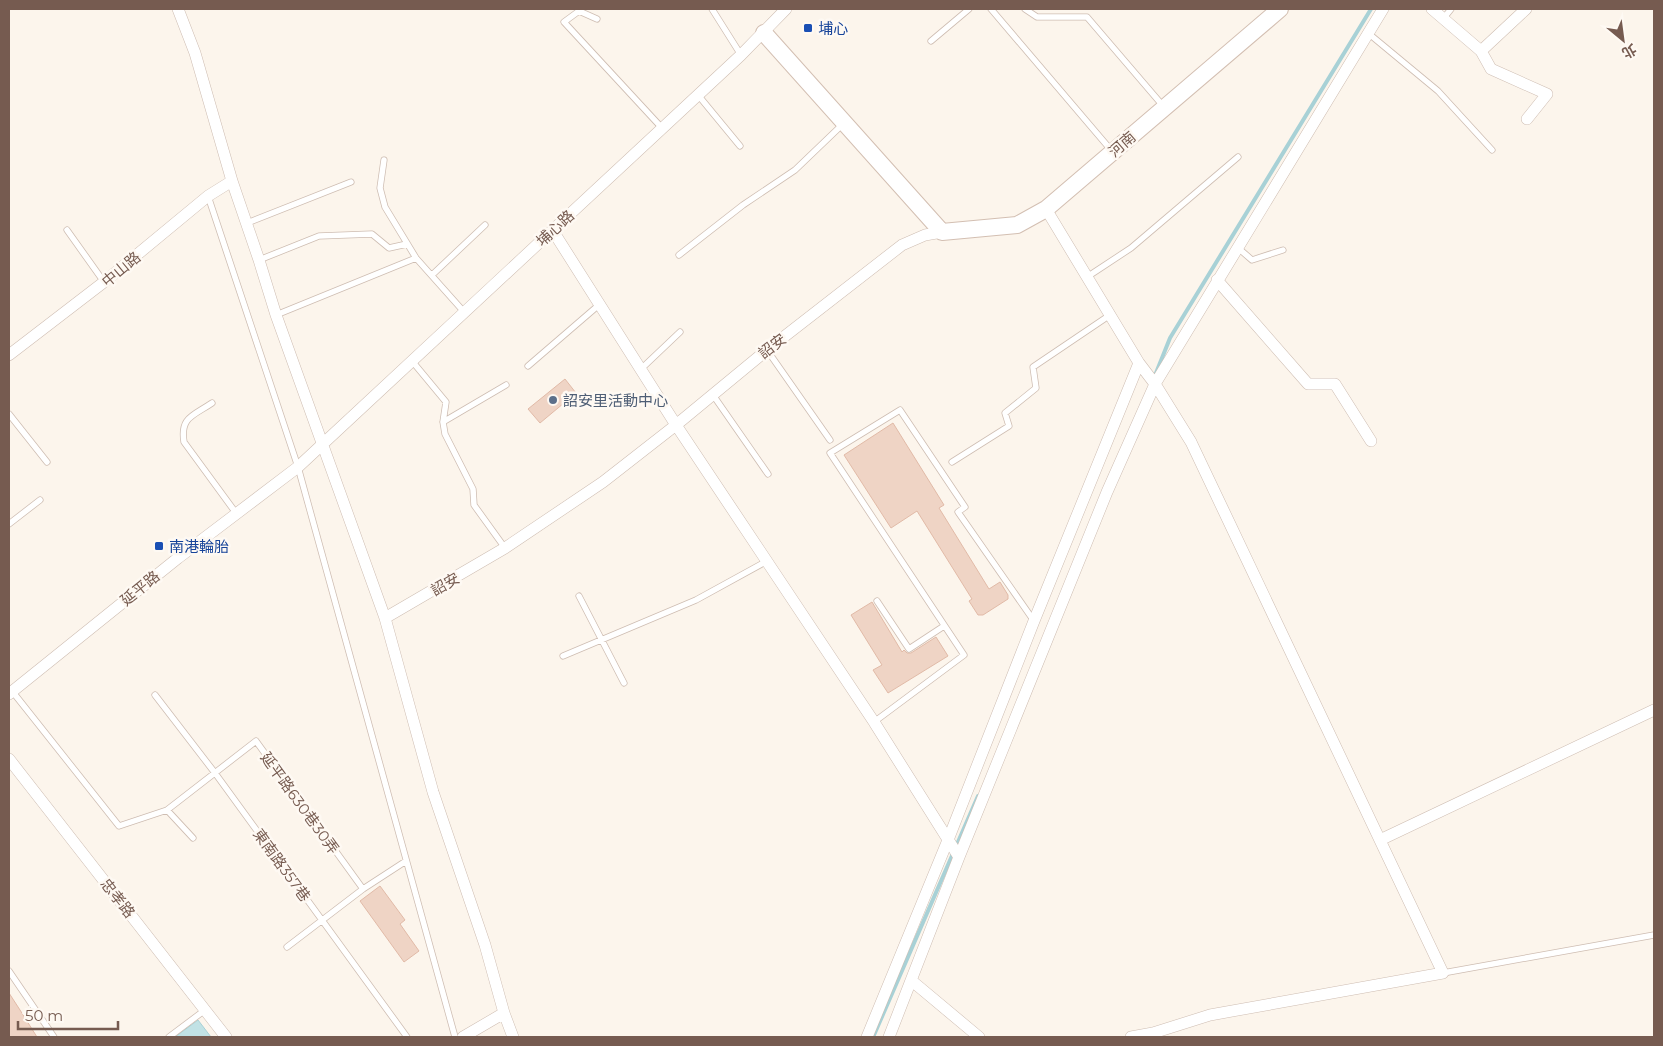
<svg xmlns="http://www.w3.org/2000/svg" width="1663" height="1046" viewBox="0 0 1663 1046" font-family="Montserrat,'Noto Sans TC',sans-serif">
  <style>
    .water { fill: #c1e2e5; stroke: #a8d1d6 }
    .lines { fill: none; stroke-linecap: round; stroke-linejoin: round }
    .stream { stroke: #a8d1d6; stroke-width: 4 }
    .building { fill: #efd4c5; stroke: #e1baa7 }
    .lane-casing { stroke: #cebdb2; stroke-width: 7 }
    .street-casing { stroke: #cebdb2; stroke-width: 12 }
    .secondary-casing { stroke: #d3bfb2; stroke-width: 18 }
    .lane { stroke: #fff; stroke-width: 5.5 }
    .street { stroke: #fff; stroke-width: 11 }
    .secondary { stroke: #fff; stroke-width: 16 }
    .transit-dot { fill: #1a4fb4; stroke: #fef9f3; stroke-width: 2 }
    .service-dot { fill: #5c6f8a; stroke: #fef9f3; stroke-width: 2 }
    .labels { text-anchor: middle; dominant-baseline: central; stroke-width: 5; stroke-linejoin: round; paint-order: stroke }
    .transit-label { font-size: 15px; fill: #164399; stroke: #fef9f3; text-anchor: start }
    .street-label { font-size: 15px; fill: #765b50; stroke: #fef9f3 }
    .service-label { font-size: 15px; fill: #4e5e75; stroke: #fef9f3; text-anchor: start }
  </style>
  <rect width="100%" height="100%" fill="#fcf5ec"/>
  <!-- water -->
  <path class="water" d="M198 1020 211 1037H175Z"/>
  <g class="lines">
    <!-- stream -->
    <path class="stream" d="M1156 373 1170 338 1371 9
      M874 1035 978 796"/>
  </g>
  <!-- building -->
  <path class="building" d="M565 379 576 393 540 423 528 409Z
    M893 423 944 505 939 508 989 589 1000 582 1008 595V599L983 615H978L969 601 972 599 917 511 891 528 844 455Z
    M872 602 902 652 904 650 907 653H911L936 637 948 656 888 693 873 670 882 665 851 615Z
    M380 886 405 920 400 924 419 951 404 962 360 901Z
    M9 993 20 1010 37 1037H9Z"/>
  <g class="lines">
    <!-- lane casing -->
    <g class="lane-casing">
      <path id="lane" d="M712 9 741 55
        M991 9 1111 150
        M1025 9 1037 17H1087L1164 107
        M597 19 579 11 564 22 662 128
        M1443 19 1451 9
        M1368 33 1438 91 1492 150
        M931 41 969 9
        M698 95 740 146
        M384 160 380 188 385 207 416 258 465 313
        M208 196 298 467 455 1037
        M247 223 351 182
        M67 230 104 282
        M1237 247 1252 260 1283 250
        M679 255 743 205 795 170 843 124
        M259 260 319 236 372 234 389 248 407 244
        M432 275 485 225
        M1087 277 1131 248 1238 157
        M276 315 416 258
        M767 350 830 440
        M412 361 446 402 443 422 445 434 473 489 474 505 505 548
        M528 366 600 304
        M641 369 680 332
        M713 395 768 474
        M212 403C193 416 180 417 184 442L236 513
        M9 414 47 462
        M443 422 506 385
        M952 462 1009 426 1005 413 1036 388 1033 367 1110 315
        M9 524 40 500
        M579 596 624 683
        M877 601 909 649 944 626
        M563 656 696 600 767 561
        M12 691 119 826 167 810 193 838
        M155 695 215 773 407 1037
        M874 722 964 655 830 453 900 410 965 507 958 512 1034 621
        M167 810 256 741 363 889 406 861
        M287 947 363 889
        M9 971 54 1037
        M1443 973 1654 935
        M169 1037 205 1010"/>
    </g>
    <!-- street casing -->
    <g class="street-casing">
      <path id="street" d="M178 9 195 53 232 181 259 260 276 315 385 618 433 792 485 945 504 1013 513 1037
        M1432 9 1481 51 1491 69 1547 94 1527 119
        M1481 51 1526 9
        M1046 209 1139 363 1155 384 1191 442 1443 973 1210 1015 1153 1033 1131 1037
        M553 231 676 425 874 722 959 857
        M1217 280 1308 384H1335L1371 441
        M9 355 104 282 208 196 232 181
        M385 618 505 548 603 482 676 425 767 350 902 245 925 235 942 232
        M9 694 178 558 298 467 741 55 786 9
        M9 759 226 1037
        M1380 840 1654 710
        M912 981 979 1037
        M463 1037 504 1013
        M867 1037 948 840 1034 621 1139 363
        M889 1037 959 857 1107 492 1155 384 1383 9"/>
    </g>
    <!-- secondary casing -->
    <g class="secondary-casing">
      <path id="secondary" d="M764 33 942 232 1017 225 1046 209 1280 9"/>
    </g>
    <!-- lane -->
    <use href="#lane" class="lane"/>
    <!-- street -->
    <use href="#street" class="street"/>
    <!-- secondary -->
    <use href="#secondary" class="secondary"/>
  </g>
  <!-- markers -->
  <g class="transit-dot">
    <rect x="803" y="23" width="10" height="10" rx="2.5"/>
    <rect x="154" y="541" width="10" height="10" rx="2.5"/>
  </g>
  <circle class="service-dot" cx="553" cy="400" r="5"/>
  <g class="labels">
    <!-- transit labels -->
    <g class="transit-label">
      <text x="818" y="28">埔心</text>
      <text x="169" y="546">南港輪胎</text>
    </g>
    <!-- street labels -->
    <g class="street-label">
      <text transform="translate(1122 144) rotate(-41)">河南</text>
      <text transform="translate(555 228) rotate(-43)">埔心路</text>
      <text transform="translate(121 269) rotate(-40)">中山路</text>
      <text transform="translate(772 346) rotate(-38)">詔安</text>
      <text transform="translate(445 584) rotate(-30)">詔安</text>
      <text transform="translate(140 588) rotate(-39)">延平路</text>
      <text transform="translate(300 803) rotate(54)">延平路630巷30弄</text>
      <text transform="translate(282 865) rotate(54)">東南路357巷</text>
      <text transform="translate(118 898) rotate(52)">忠孝路</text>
    </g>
    <!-- service labels -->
    <g class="service-label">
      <text x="563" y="400">詔安里活動中心</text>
    </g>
  </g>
  <!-- border -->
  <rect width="1663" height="1046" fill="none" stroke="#765b50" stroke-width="20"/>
  <!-- north arrow -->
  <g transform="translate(1623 40) rotate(151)" stroke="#fef9f3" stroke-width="4" paint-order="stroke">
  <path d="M0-4L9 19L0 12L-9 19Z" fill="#765b50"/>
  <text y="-8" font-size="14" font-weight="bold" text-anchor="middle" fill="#765b50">北</text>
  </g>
  <!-- scale -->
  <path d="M18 1021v8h100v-8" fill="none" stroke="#765b50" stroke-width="2.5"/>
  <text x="25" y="1021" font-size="15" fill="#765b50" stroke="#fef9f3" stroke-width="4" paint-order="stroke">50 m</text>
</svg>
